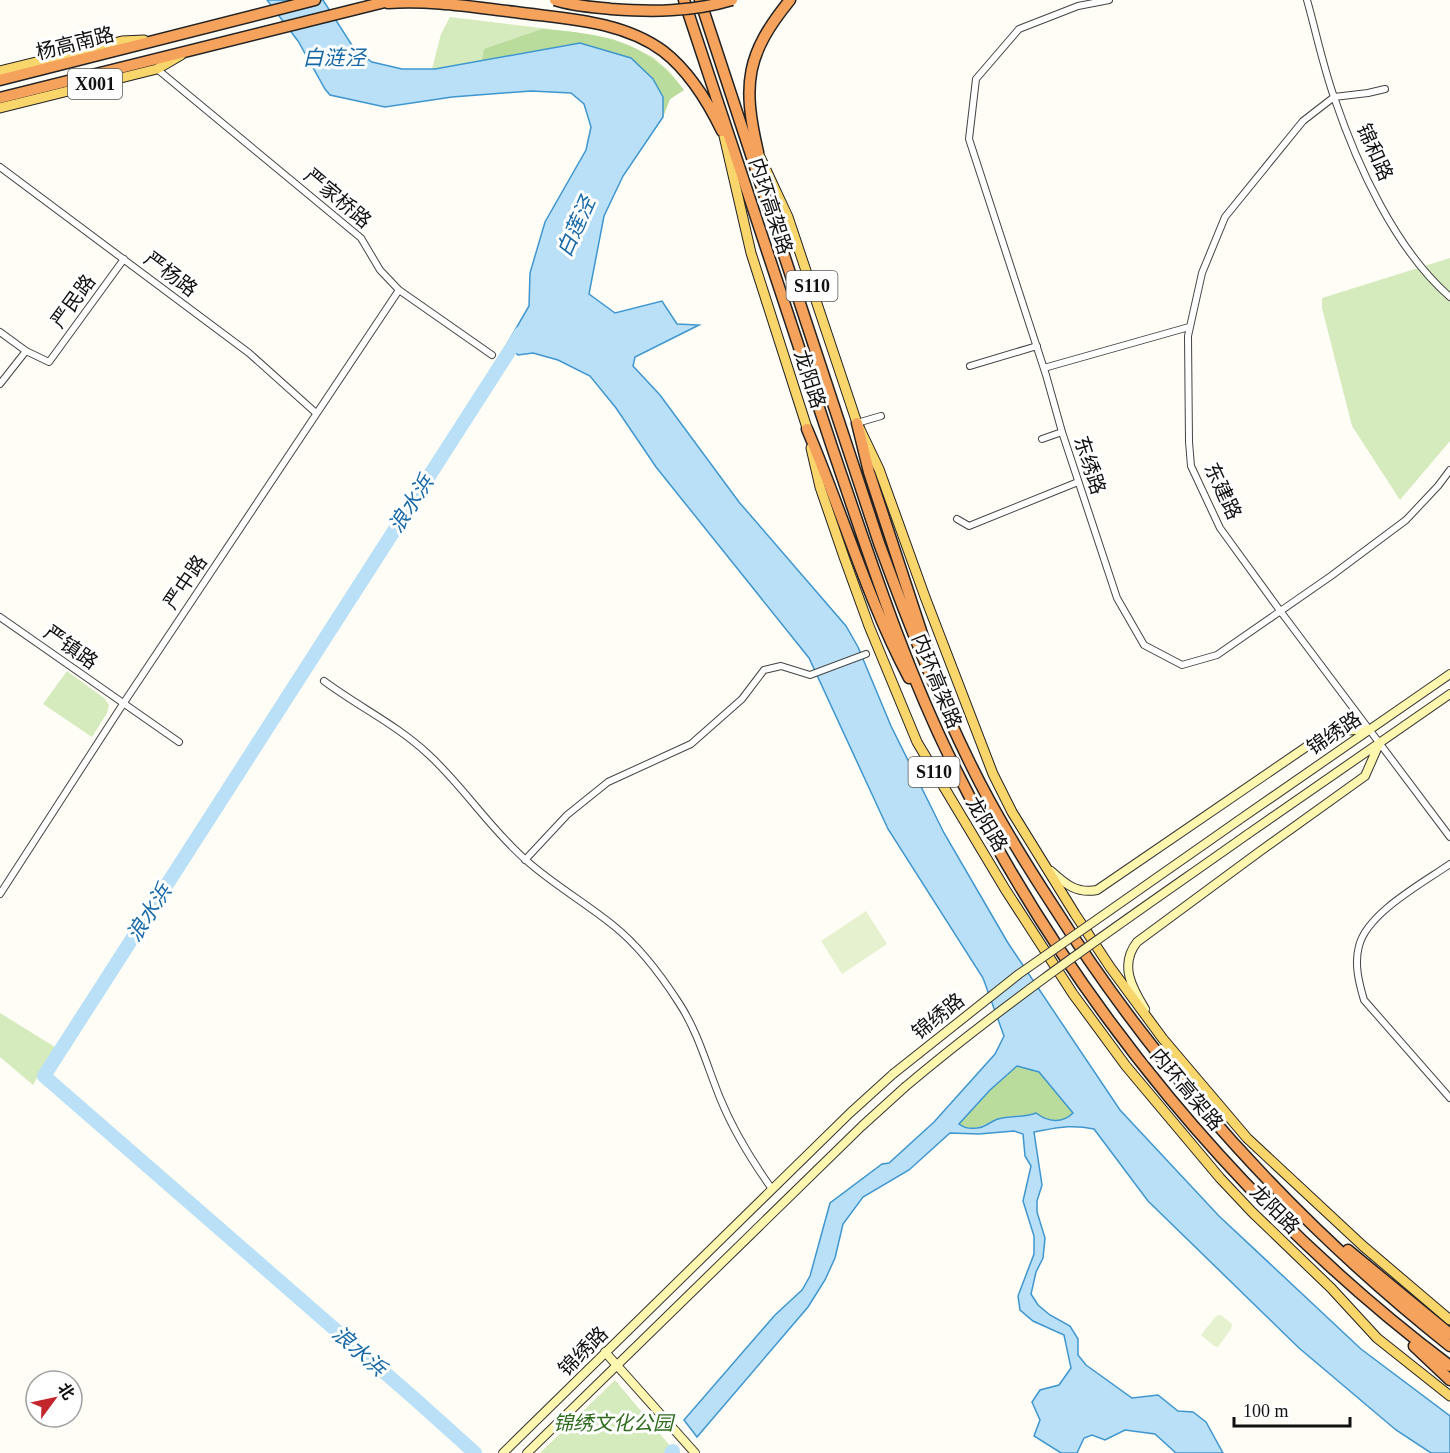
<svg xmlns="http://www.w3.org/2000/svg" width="1450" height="1453" viewBox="0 0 1450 1453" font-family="'Times New Roman','Noto Sans SC',serif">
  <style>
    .green { fill: #d5ebbd }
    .forest { fill: #b9dc9c }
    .pitch { fill: #e6f2cf }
    .water { fill: #b9e0f7; stroke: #3f96cf; stroke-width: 1.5; fill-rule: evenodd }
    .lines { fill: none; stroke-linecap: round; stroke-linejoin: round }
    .river { stroke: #b9e0f7; stroke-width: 14 }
    .street-casing { stroke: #444; stroke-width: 8 }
    .secondary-casing { stroke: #333; stroke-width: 10 }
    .primary-casing { stroke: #222; stroke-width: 11 }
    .highway-casing { stroke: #222; stroke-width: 13 }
    .street { stroke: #fff; stroke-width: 6 }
    .secondary { stroke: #fff6b0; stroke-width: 8 }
    .primary { stroke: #f9d66b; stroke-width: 9 }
    .highway { stroke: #f5a25d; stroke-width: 10 }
    .secondary-bridge-casing { stroke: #333; stroke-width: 10; stroke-linecap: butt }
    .highway-bridge-casing { stroke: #222; stroke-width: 13; stroke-linecap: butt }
    .secondary-bridge { stroke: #fff6b0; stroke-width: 8 }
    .highway-bridge { stroke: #f5a25d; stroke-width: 10 }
    .labels { text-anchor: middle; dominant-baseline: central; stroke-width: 6; stroke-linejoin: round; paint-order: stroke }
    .shield { fill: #fff; stroke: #585858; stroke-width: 1.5 }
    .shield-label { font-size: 18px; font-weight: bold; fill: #111 }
    .street-label { font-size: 20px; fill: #111; stroke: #fff }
    .park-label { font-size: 20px; font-style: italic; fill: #2f6b1f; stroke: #fff }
    .water-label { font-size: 21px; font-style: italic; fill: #1768a6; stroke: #fff }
  </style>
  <rect width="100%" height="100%" fill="#fffdf5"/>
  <!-- green -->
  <path class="green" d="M450 17 574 32 613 39 653 57 670 72 684 90 670 99 663 117V97L432 69 441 34Z
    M1450 258V441L1400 500 1352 426 1322 308V298Z
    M67 671 104 698 109 705 107 713 92 737 43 704Z
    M0 1013 55 1047 33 1085 0 1057Z
    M615 1380 676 1453H540Z"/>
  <!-- forest -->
  <path class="forest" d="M542 29C601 34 646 39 684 90L670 99 663 117V97L653 79 631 58 580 43 482 60 484 49Z
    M1017 1066 1039 1072 1074 1113C1057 1129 1036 1113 1016 1116 1010 1117 1003 1117 997 1119 984 1124 972 1134 958 1124L990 1089Z"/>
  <!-- pitch -->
  <path class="pitch" d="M866 911 887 944 842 974 821 941Z
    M1221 1315 1232 1324 1231 1329 1218 1347 1214 1346 1201 1335 1216 1316Z"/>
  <!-- water -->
  <path class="water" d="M267 0H323L355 50 372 62 402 69H435L580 43 631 58 653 79 663 97V117L623 176 604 216 589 294 615 313 662 301 677 324 699 325 635 357 633 366 660 395 739 502 846 626 858 647 891 726 944 833 1008 943 1120 1110 1219 1216 1361 1349 1450 1416V1453H1431L1396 1430 1299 1348 1148 1201 1094 1129C1070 1124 1057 1128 1034 1132L1042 1185 1037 1201V1212L1045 1238 1043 1258 1036 1272 1031 1294 1038 1305 1050 1315 1070 1326 1078 1339V1355L1086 1365 1132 1398 1158 1395 1178 1411 1193 1412 1206 1422 1223 1453H1176L1155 1434 1125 1430 1105 1440 1092 1435 1084 1438 1077 1453H1061L1034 1436 1040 1420 1032 1402 1040 1390 1059 1385 1071 1368 1064 1335 1033 1321 1020 1310 1018 1296 1034 1254V1236L1023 1201 1031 1166 1025 1156 1023 1134 1014 1131 979 1134 950 1133 909 1170 863 1197 843 1224 835 1258 825 1280 808 1307 697 1437 684 1420 775 1315 802 1290 810 1276 830 1203 882 1164 889 1163 934 1122 995 1054 1004 1036 983 978 888 829 809 658 656 467 616 408 590 376 558 360 533 353 518 355 507 344 529 306 530 273 545 222 586 150 591 127 584 104 571 93 531 91 452 97 385 107 330 95 325 89 298 41ZM1017 1066 1039 1072 1073 1113C1062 1124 1048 1122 1036 1113 1024 1118 1011 1115 998 1119 991 1121 984 1128 977 1128 970 1129 964 1128 959 1124L990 1090Z"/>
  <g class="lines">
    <!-- river -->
    <path class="river" d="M475 1453 415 1399 44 1076 521 333
      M671 1453 673 1451"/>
    <!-- street casing -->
    <g class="street-casing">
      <path id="street" d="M1109 0 1078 6 1019 29 976 79 969 139 1046 375 1062 432 1117 598 1144 645 1182 665 1217 655 1331 576 1406 520 1438 486 1450 470
        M1307 0C1316 32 1323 66 1334 97 1357 165 1395 249 1450 297
        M157 69 361 238 380 270 399 290 492 355
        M1334 97 1303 121 1225 217 1202 273 1188 336 1189 442 1191 466 1220 528 1281 612 1450 837
        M1334 97 1368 93 1385 89
        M0 167 249 353 316 413
        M0 332 26 351 49 362 124 259
        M970 366 1037 346
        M1044 368 1189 327
        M0 384 26 351
        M857 423 881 416
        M1042 439 1062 432
        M957 519 969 526 1078 482
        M0 617 179 742
        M324 681C359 707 397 725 428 754 464 787 490 829 527 861 554 885 586 903 614 926 640 947 661 975 679 1003 698 1032 707 1066 720 1098 733 1130 752 1161 772 1189
        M525 860 567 815 608 782 691 744 742 699 764 670 781 666 810 675 866 654
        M1450 864C1423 883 1367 913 1359 946 1354 964 1359 983 1364 1000L1450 1098
        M0 894 123 704 399 290"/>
    </g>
    <!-- secondary casing -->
    <g class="secondary-casing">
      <path id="secondary" d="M1239 820 1450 674
        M1248 834 1450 694
        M1051 871C1065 884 1077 894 1097 890L1328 732 1369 729
        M1145 1009C1132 988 1119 965 1137 942L1259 852 1365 776 1380 742
        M605 1352 695 1453
        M503 1453 850 1113 893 1074
        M527 1453 862 1126 905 1087"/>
    </g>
    <!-- primary casing -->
    <g class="primary-casing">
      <path id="primary" d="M0 71 122 41 144 40
        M0 108 157 69 181 55
        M724 136 751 253 809 434
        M755 146 788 217 857 423 879 469 925 597 993 774 1012 812 1075 914 1110 967 1163 1039 1247 1138 1363 1246 1450 1320
        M811 448 820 487 844 557 869 626 917 742 1005 889 1073 994 1126 1066 1220 1178 1252 1212 1331 1288 1377 1338 1450 1396"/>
    </g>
    <!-- highway casing -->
    <g class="highway-casing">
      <path id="highway" d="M684 0C734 150 783 300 833 450 870 558 905 669 957 772 1073 1004 1243 1210 1450 1366
        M700 0 879 543C906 617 934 690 969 761 993 811 1022 858 1052 904 1159 1073 1293 1221 1450 1346
        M388 3C430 0 472 7 515 12 564 19 621 20 663 51 689 71 708 102 722 131
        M0 80 315 0
        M0 98 393 0
        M758 152C742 84 746 54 790 0
        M857 423 869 472 927 649
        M807 429C842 511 867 599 909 678
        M1348 1250 1450 1334
        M1414 1346 1450 1380"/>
    </g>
    <!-- street -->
    <use href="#street" class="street"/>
    <!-- secondary -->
    <use href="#secondary" class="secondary"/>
    <!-- primary -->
    <use href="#primary" class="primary"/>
    <!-- highway -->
    <use href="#highway" class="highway"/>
    <!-- secondary-bridge casing -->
    <g class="secondary-bridge-casing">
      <path id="secondary-bridge" d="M893 1074 1019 974 1239 820
        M905 1087C1014 995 1132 916 1248 834"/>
    </g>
    <!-- highway-bridge casing -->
    <g class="highway-bridge-casing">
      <path id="highway-bridge" d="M555 0C573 6 592 7 611 9 652 12 692 12 732 0"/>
    </g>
    <!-- secondary-bridge -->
    <use href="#secondary-bridge" class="secondary-bridge"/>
    <!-- highway-bridge -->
    <use href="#highway-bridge" class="highway-bridge"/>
  </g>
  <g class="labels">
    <!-- shield labels -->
    <g class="shield">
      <rect x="68" y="69" width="54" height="30" rx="4.5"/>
      <rect x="786.5" y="271" width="51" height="30" rx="4.5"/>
      <rect x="908.5" y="757" width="51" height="30" rx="4.5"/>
    </g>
    <g class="shield-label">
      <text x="95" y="84">X001</text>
      <text x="812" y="286">S110</text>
      <text x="934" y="772">S110</text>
    </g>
    <!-- street labels -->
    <g class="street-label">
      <text transform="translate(75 43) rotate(-14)">杨高南路</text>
      <text transform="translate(1375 152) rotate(66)">锦和路</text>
      <text transform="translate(338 198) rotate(40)">严家桥路</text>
      <text transform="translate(771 206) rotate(72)">内环高架路</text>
      <text transform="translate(171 274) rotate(37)">严杨路</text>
      <text transform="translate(73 301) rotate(-54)">严民路</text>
      <text transform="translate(810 379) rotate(72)">龙阳路</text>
      <text transform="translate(1090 465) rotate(72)">东绣路</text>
      <text transform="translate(1223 491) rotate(65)">东建路</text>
      <text transform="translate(185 582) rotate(-56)">严中路</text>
      <text transform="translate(71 647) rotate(35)">严镇路</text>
      <text transform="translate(937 681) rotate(68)">内环高架路</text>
      <text transform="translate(1334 733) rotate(-34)">锦绣路</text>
      <text transform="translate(987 824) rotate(59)">龙阳路</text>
      <text transform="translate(938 1016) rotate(-39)">锦绣路</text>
      <text transform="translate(1187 1089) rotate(50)">内环高架路</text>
      <text transform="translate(1275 1209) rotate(45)">龙阳路</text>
      <text transform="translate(583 1351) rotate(-45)">锦绣路</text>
    </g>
    <!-- park labels -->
    <g class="park-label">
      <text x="613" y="1423">锦绣文化公园</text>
    </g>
    <!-- water labels -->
    <g class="water-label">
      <text x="334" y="58">白涟泾</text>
      <text transform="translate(576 227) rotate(-66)">白莲泾</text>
      <text transform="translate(411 504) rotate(-57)">浪水浜</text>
      <text transform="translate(149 913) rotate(-57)">浪水浜</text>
      <text transform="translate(359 1351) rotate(41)">浪水浜</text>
    </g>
  </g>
  <!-- north arrow -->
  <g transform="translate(54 1399) rotate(57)"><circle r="28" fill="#ffffff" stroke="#a0a0a0" stroke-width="1.5"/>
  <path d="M0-4.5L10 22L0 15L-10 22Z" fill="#c4262e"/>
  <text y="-9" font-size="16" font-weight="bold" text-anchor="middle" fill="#111111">北</text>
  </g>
  <!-- scale -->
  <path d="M1234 1417v9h116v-9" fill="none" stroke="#111111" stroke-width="3"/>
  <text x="1243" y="1417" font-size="18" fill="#111111" stroke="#ffffff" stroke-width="4.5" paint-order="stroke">100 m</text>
</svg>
